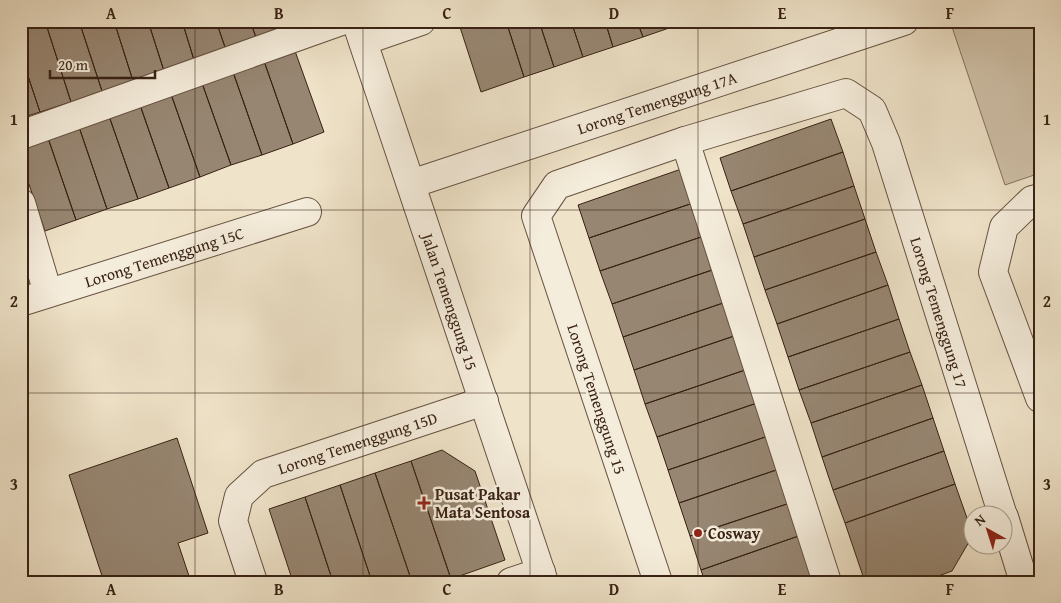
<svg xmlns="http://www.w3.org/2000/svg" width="1061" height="603" viewBox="0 0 1061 603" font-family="'Gentium Book Plus',serif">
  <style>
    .green { fill: #d0c2aa; stroke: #84725f }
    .building { fill: #978672; stroke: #382214 }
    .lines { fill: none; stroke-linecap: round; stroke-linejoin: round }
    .minor-casing { stroke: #665241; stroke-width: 30 }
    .minor { stroke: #f5eddc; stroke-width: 28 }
    .grid { fill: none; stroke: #382214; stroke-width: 1; stroke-opacity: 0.55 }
    .poi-dot { fill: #8f2418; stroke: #f5eddc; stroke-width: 2 }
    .labels { text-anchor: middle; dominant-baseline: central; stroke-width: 5; stroke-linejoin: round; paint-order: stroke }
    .street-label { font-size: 16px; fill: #382214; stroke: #f5eddc }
    .poi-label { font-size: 16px; font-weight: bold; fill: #382214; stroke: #f5eddc; text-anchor: start }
    .neatline { fill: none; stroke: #382214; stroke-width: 2 }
    .grid-label { font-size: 16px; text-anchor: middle; font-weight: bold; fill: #382214 }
  </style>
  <rect width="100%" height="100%" fill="#efe3c9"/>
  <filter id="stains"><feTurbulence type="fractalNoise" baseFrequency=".004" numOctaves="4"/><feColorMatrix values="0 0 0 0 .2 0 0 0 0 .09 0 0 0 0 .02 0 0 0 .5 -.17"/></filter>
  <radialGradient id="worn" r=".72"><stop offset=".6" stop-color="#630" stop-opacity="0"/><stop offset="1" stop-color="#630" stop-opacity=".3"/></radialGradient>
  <!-- green -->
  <path class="green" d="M950 21H1040V173L1005 185Z"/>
  <!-- building -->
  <path class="building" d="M35 21H45L71 102 40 112 21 55V26Z
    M45 21H79L102 91 71 102Z
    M79 21H114L133 81 102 91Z
    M114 21H148L164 71 133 81Z
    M148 21H182L194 60 164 71Z
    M182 21H216L226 50 194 60Z
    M216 21H250L257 40 226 50Z
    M250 21H285L287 30 257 40Z
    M458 21H506L524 77 481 92Z
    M506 21H539L554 67 524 77Z
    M539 21H571L583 57 554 67Z
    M571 21H605L613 47 583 57Z
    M605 21H637L643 37 613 47Z
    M637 21H670L672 27 643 37Z
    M670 21H690L672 27Z
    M295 51 324 132 293 144 264 61Z
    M21 55 40 112 21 118Z
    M264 61 293 144 262 155 233 72Z
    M233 72 262 155 231 165 202 83Z
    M202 83 231 165 200 177 171 94Z
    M171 94 200 177 169 188 140 105Z
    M140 105 169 188 138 199 109 116Z
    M109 116 138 199 107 209 79 127Z
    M831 119 843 152 731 191 720 158Z
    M79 127 107 209 76 220 48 138Z
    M48 138 76 220 45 231 21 161V147Z
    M843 152 854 186 743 224 731 191Z
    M687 167 699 201 589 238 578 205Z
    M854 186 865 219 754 257 743 224Z
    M699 201 710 234 600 271 589 238Z
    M865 219 876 252 765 290 754 257Z
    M710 234 721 267 612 304 600 271Z
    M876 252 888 285 777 324 765 290Z
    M721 267 732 300 623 337 612 304Z
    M888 285 899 319 788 357 777 324Z
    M732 300 743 333 634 370 623 337Z
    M899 319 910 352 799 390 788 357Z
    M743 333 754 367 645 404 634 370Z
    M910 352 922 385 811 423 799 390Z
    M754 367 766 400 657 437 645 404Z
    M922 385 933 418 822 457 811 423Z
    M766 400 777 433 668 470 657 437Z
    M933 418 944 451 833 490 822 457Z
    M777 433 788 466 679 503 668 470Z
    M177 438 208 533 178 543 191 582H104L69 475Z
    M442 450 475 471 505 560 451 579 411 461Z
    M944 451 955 484 845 523 833 490Z
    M411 461 451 579 442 582H412L375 473Z
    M788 466 799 500 690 536 679 503Z
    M375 473 412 582H372L340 485Z
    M955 484 973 535 952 571 922 582H865L845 523Z
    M340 485 372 582H333L305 497Z
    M305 497 333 582H293L269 509Z
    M799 500 810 532 701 570 690 536Z
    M810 532 827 582H705L701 570Z"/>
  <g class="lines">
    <!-- minor casing -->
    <g class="minor-casing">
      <g id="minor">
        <path id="s1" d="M356 21 544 582"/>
        <path d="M363 41 421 21"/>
        <path d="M21 135 341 21"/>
        <path d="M685 141 827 582"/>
        <path id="s2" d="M411 184 904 21"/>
        <path d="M1040 198 1032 200 1004 227 993 272 1040 398"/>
        <path d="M21 203 48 293"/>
        <path id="s3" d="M21 302 307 212"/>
        <path d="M1004 517 1024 582"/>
        <path id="s4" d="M253 582 233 521 239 496 263 474 484 401"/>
        <path d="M511 582 541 572"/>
        <path id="s5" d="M658 582 536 216 557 185 685 141 846 93 872 110 886 143 1003 516"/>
      </g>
    </g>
    <!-- minor -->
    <use href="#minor" class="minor"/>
  </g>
  <!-- grid -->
  <path class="grid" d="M195 21V582M363 21V582M530 21V582M698 21V582M866 21V582M21 210H1040M21 393H1040"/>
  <!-- markers -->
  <g class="poi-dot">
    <path d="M421.5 495.5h5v5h5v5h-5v5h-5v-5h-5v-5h5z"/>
    <circle cx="698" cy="533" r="5"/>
  </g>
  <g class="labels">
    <!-- street labels -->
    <g class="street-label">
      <text stroke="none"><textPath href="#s2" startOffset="259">Lorong Temenggung 17A</textPath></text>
      <text stroke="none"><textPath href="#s3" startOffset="150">Lorong Temenggung 15C</textPath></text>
      <text stroke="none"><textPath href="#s1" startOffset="296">Jalan Temenggung 15</textPath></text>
      <text stroke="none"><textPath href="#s5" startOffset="971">Lorong Temenggung 17</textPath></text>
      <text transform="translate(597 399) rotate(72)">Lorong Temenggung 15</text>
      <text stroke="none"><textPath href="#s4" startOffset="222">Lorong Temenggung 15D</textPath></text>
    </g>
    <!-- poi labels -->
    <g class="poi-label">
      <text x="435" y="494">Pusat Pakar<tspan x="435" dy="18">Mata Sentosa</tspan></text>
      <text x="708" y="533">Cosway</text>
    </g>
  </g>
  <!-- margin -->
  <rect width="1061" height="603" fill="none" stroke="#efe3c9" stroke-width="55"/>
  <!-- north arrow -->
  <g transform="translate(988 530) rotate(321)"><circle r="24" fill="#f5eddc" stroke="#a99c8c"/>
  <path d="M0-4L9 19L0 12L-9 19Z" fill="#8f2418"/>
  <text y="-8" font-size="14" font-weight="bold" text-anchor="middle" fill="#382214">N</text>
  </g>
  <!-- scale -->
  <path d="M50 70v8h105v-8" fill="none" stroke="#382214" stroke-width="2.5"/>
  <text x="58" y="70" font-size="15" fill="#382214" stroke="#f5eddc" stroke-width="4" paint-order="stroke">20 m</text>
  <rect x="28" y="28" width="1006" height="548" class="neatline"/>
  <g class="grid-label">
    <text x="111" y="19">A</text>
    <text x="279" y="19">B</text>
    <text x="447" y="19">C</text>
    <text x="614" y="19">D</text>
    <text x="782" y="19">E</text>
    <text x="950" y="19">F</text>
    <text x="14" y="125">1</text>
    <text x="1047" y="125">1</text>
    <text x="14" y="307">2</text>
    <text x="1047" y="307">2</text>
    <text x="14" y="490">3</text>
    <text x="1047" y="490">3</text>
    <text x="111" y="595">A</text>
    <text x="279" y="595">B</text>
    <text x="447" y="595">C</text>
    <text x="614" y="595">D</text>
    <text x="782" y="595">E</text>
    <text x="950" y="595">F</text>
  </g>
  <rect width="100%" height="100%" filter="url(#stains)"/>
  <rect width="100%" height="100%" fill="url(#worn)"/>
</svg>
